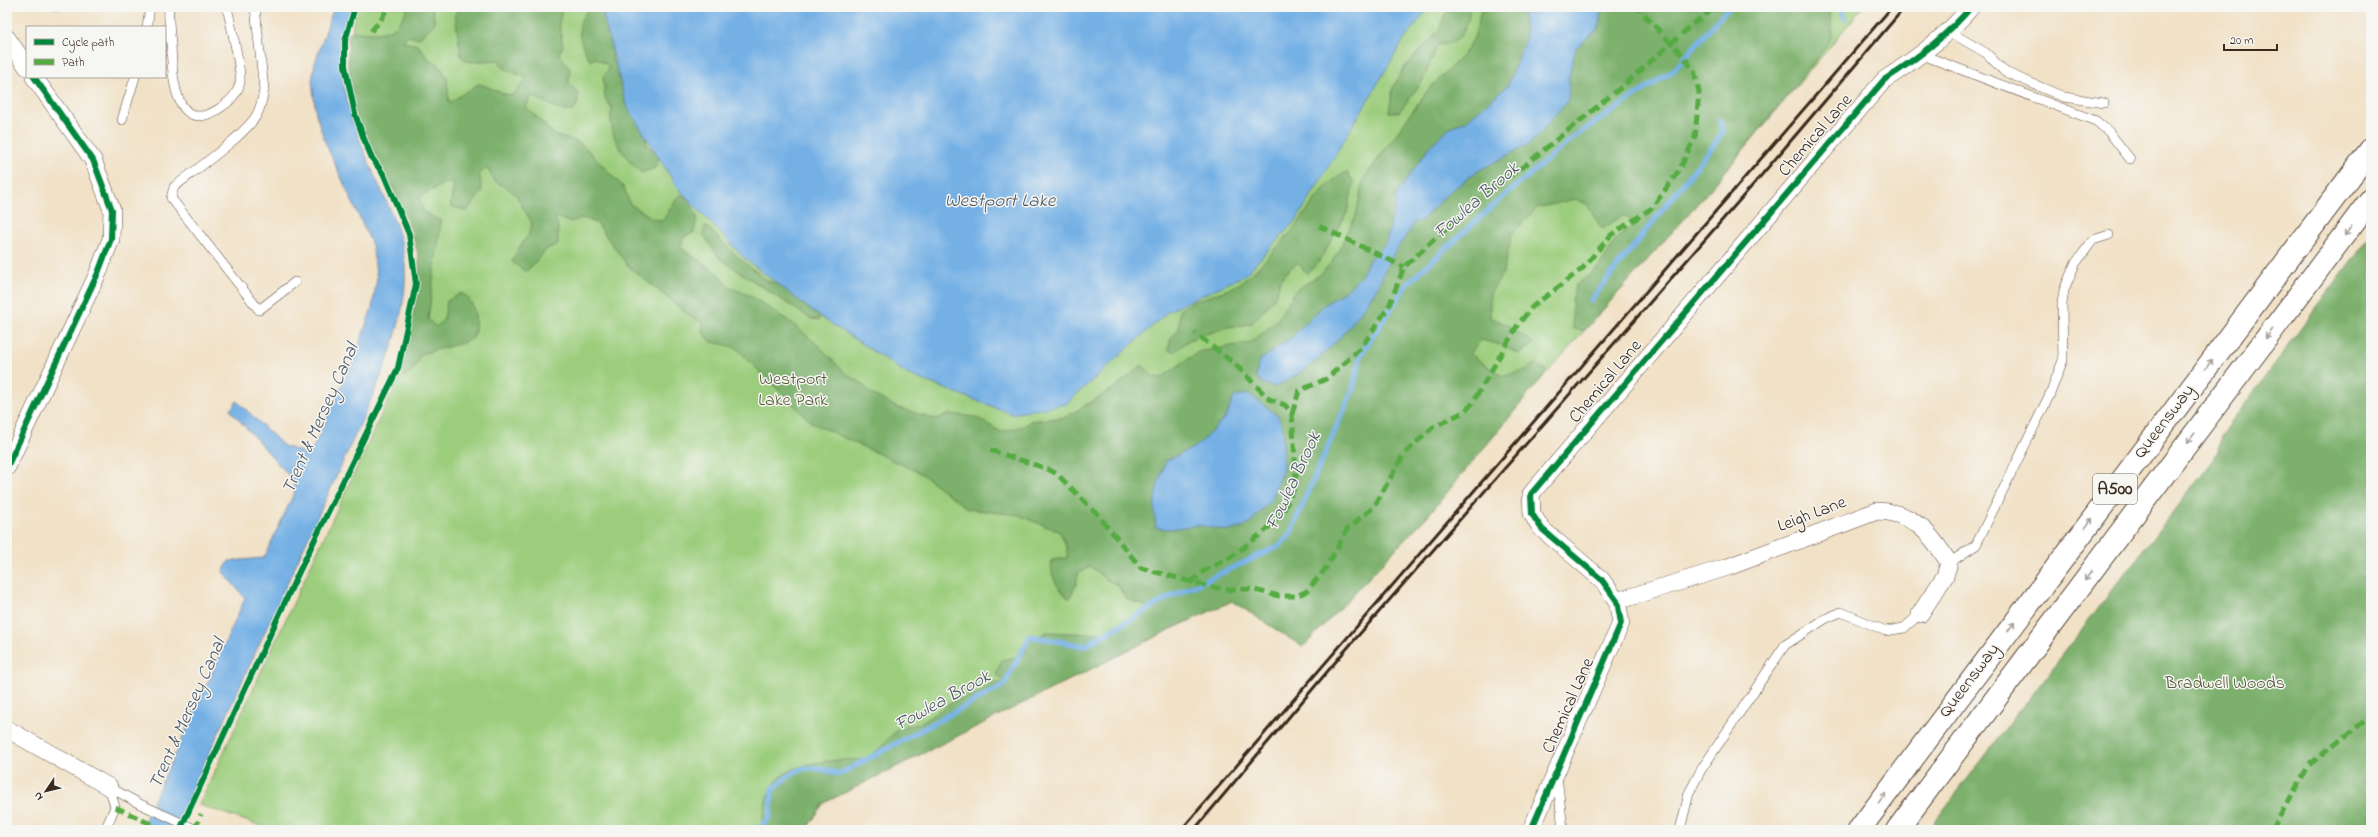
<svg xmlns="http://www.w3.org/2000/svg" width="2378" height="837" viewBox="0 0 2378 837" font-family="'Indie Flower',sans-serif">
  <style>
    .green { fill: #9bcd7c; stroke: #6b7c4d }
    .forest { fill: #7cb06c; stroke: #5c6d45 }
    .water { fill: #74b0e5; stroke: #586d82 }
    .lines { fill: none; stroke-linecap: round; stroke-linejoin: round }
    .stream { stroke: #74b0e5; stroke-width: 5.5 }
    .service-casing { stroke: #564537; stroke-width: 10 }
    .minor-casing { stroke: #564537; stroke-width: 18 }
    .trunk-casing { stroke: #564537; stroke-width: 24 }
    .service { stroke: #fff; stroke-width: 9 }
    .minor { stroke: #fff; stroke-width: 17 }
    .trunk { stroke: #fff; stroke-width: 22 }
    .rail { stroke: #3b2a1e; stroke-width: 3 }
    .quiet { stroke: #55ab43; stroke-width: 5; stroke-dasharray: 10 5; stroke-linecap: butt }
    .cycleway-casing { stroke: #f6f6f2; stroke-width: 8 }
    .cycleway { stroke: #00873e; stroke-width: 6 }
    .oneway { stroke: #a79f9a }
    .labels { text-anchor: middle; dominant-baseline: central; stroke-width: 3; stroke-linejoin: round; paint-order: stroke }
    .shield { fill: #f6f6f2; stroke: #73675e; stroke-width: 1 }
    .shield-label { font-size: 17px; font-weight: bold; fill: #3b2a1e }
    .street-label { font-size: 18px; fill: #3b2a1e; stroke: #f6f6f2 }
    .park-label { font-size: 18px; fill: #585b3a; stroke: #f6f6f2 }
    .water-label { font-size: 19px; font-style: italic; fill: #4f5964; stroke: #f6f6f2 }
  </style>
  <rect width="100%" height="100%" fill="#f6f6f2"/>
  <filter id="ink" filterUnits="userSpaceOnUse"><feTurbulence type="fractalNoise" baseFrequency=".025" numOctaves="2"/><feDisplacementMap in="SourceGraphic" scale="8" xChannelSelector="R" yChannelSelector="G"/><feConvolveMatrix kernelMatrix="1 2 1 2 8 2 1 2 1" color-interpolation-filters="sRGB"/></filter>
  <filter id="wash" filterUnits="userSpaceOnUse"><feTurbulence type="fractalNoise" baseFrequency=".012" numOctaves="4" result="noise"/><feDisplacementMap in="SourceGraphic" scale="16" xChannelSelector="R" yChannelSelector="G"/><feGaussianBlur stdDeviation="0.9" result="paint"/><feColorMatrix in="noise" values="0 0 0 0 0 0 0 0 0 0 0 0 0 0 0 0 0 1.4 0 .05"/><feComposite in="paint" operator="in"/></filter>
  <g filter="url(#wash)">
    <rect width="100%" height="100%" fill="#f1e1c6"/>
    <!-- green -->
    <path class="green" d="M360 7H1863L1714 185 1529 393 1431 512 1303 647 1232 601 1167 631 824 803 806 830H273L199 805 397 381C410 344 423 305 421 265 421 254 418 242 416 232L351 42 354 17Z"/>
    <!-- forest -->
    <path class="forest" d="M408 7H432L435 23 419 38 406 36 403 42 418 45 428 58 437 63 447 77 449 103 478 84C490 86 500 95 513 95L527 78 505 69 498 60 470 62 461 57 455 13 464 7H563L559 22 563 46 559 54 570 69 569 84 578 92V103L573 111H563L532 96 526 107 556 136 573 140 584 146 624 188 630 204 654 219 663 220 680 194 690 200 697 217 694 232 684 237 681 248 718 274 731 288 751 296 793 324 818 345 846 374 860 382 872 394 898 408 935 419 951 414 976 417 1001 432 1024 426 1030 421 1066 417 1114 388 1142 365 1153 376 1161 378 1198 352 1249 343 1263 333 1277 320 1296 290 1321 274 1332 262 1343 243 1347 231 1356 216 1363 180 1428 90 1463 55 1474 38 1482 7H1829L1833 35 1816 60 1714 185 1585 330 1573 329 1572 302 1575 286 1598 268 1615 240 1637 224 1624 215 1602 229 1587 204 1575 199 1537 208 1512 234 1503 273 1490 294V317L1508 325 1534 344 1518 354 1501 345 1481 340 1470 354 1502 376 1525 371 1534 364 1545 369 1546 373 1431 512 1303 647 1232 601 1167 631 824 803 806 830H750L762 824C764 810 766 794 775 783 790 761 843 758 867 760L900 727 919 724 954 701 979 693 994 682 1005 683 996 674 1002 660 1024 656 1030 640 1047 632 1092 634 1108 631 1125 625 1134 617 1151 608 1126 599 1118 585 1105 579 1090 566 1078 574 1076 585 1069 599C1058 587 1049 578 1052 560L1067 558V548L1060 532 1018 515 968 509 922 474 812 423 735 347 712 342 702 332 703 323 690 316 627 265 597 223 582 218 570 222 555 217 558 227V244L547 249 526 272 512 262 519 247 528 236 532 223 516 195 506 187 494 181 487 168 479 173 482 192 467 211 450 206 454 184 445 183 419 197 423 211 441 221 428 319 436 327 444 319 447 301 461 293C476 299 478 325 473 338L462 343 421 354 415 368 404 377 403 355 417 295 419 258 413 236 395 193 353 110 348 64V34L354 31C367 34 388 35 398 24 402 19 405 12 408 7Z
      M590 7 600 8C609 26 614 41 612 61L621 68 646 131V144L660 157 655 168 641 173C623 156 606 133 612 108L605 98 603 76 608 71V65L595 58 590 61C579 40 573 26 590 7Z
      M1453 7H1469C1470 19 1465 35 1454 42 1450 44 1443 44 1438 45L1422 82 1399 112H1389L1393 87 1403 69 1439 30 1445 14Z
      M1347 172 1354 182 1347 213 1318 263 1307 274 1298 263 1289 269 1280 280 1277 293 1271 302 1251 324 1228 327 1189 340 1174 352 1168 350 1171 338 1179 329V310C1186 306 1193 301 1201 299 1214 294 1231 290 1243 281 1259 268 1276 249 1290 233 1307 214 1323 181 1347 172Z
      M706 225 733 253 768 281 782 286 821 310 819 320 811 319 720 259 703 234Z
      M2371 234V830H1928L2208 466 2219 451 2222 435Z"/>
    <!-- water -->
    <path class="water" d="M334 7H352C326 57 352 123 372 170 386 201 402 230 405 265 408 319 384 369 363 418L174 830H140L208 682 245 598 223 572 229 561 264 558 295 491 292 479 230 410 237 401 284 446 305 453 314 446 355 357 372 308 377 278 372 245 325 142 316 114 312 81 315 63Z
      M601 7H1429L1403 41 1298 218 1245 275 1169 311 1066 404 1012 414 909 375 815 313 743 257 677 187 626 105Z
      M1549 7H1601L1599 28 1576 48 1569 76 1568 100 1531 143 1476 172 1448 193 1421 221 1414 222C1408 235 1399 245 1391 258 1384 268 1382 281 1375 291 1350 329 1317 369 1274 387L1262 383 1256 375 1259 361 1292 337 1324 305 1347 290 1361 276 1369 260 1386 243 1396 202 1395 196 1431 145 1450 127 1466 121 1508 85 1526 37 1523 14Z
      M1249 394 1278 416 1283 428V468L1272 499 1248 525 1229 531 1198 525 1170 529 1156 528C1152 501 1156 486 1166 461L1197 446 1226 417 1234 397Z"/>
    <g class="lines">
      <!-- stream -->
      <path class="stream" d="M1840 7 1845 18
        M1590 301 1720 137 1722 132 1720 121
        M758 830 770 816 772 790C799 766 804 763 840 774L1004 685 1030 636 1084 646 1168 598 1279 546 1289 536 1353 389 1361 354 1407 284 1497 202 1578 134 1674 70 1729 7"/>
    </g>
  </g>
  <g filter="url(#ink)">
    <g class="lines">
      <!-- service casing -->
      <g class="service-casing">
        <path id="service" d="M54 7H61
          M169 7C168 19 170 32 171 44 172 70 173 136 217 110 227 104 238 94 240 82 242 70 230 22 227 7
          M255 7 264 90C262 100 261 108 256 116 243 137 195 170 174 187L171 198 259 310 295 282
          M147 27 150 7
          M1948 31 1986 53 2005 72 2064 97 2104 103
          M1920 54 2096 121 2109 132 2130 159
          M122 120 135 77
          M1949 563 1976 545 2050 394 2063 360 2062 304 2064 290 2075 264 2093 240 2109 235
          M1557 775 1563 830
          M109 787 140 804 197 830
          M105 830 115 807 109 787
          M1680 830 1689 793 1701 770 1785 645 1825 619 1841 612 1886 631 1904 628 1920 614"/>
      </g>
      <!-- minor casing -->
      <g class="minor-casing">
        <path id="minor" d="M7 38 27 67
          M7 467 98 273 111 239 112 210 93 160 34 77
          M1617 601 1728 567 1877 511C1914 512 1931 534 1949 563L1945 576 1920 614
          M7 729 109 787
          M1531 830 1621 623 1617 601 1601 579 1542 529 1532 514 1531 494 1884 80C1915 60 1947 36 1971 7"/>
      </g>
      <!-- trunk casing -->
      <g class="trunk-casing">
        <path id="trunk" d="M1859 830 2371 149
          M1897 830 2371 199"/>
      </g>
      <!-- service -->
      <use href="#service" class="service"/>
      <!-- minor -->
      <use href="#minor" class="minor"/>
      <!-- trunk -->
      <use href="#trunk" class="trunk"/>
      <!-- rail -->
      <path class="rail" d="M1181 830 1892 7
        M1194 830 1343 653 1759 178 1905 7"/>
      <!-- quiet -->
      <path class="quiet" d="M371 31 381 20 388 7
        M1319 226 1404 267
        M1292 414 1299 391 1326 379 1361 348 1389 306 1404 267 1479 198 1524 166 1624 85 1694 23 1716 7
        M990 450 1048 469 1057 474 1097 514 1141 568 1210 587 1231 590 1251 589 1279 596H1296L1307 591 1326 568 1348 528 1374 507 1404 454 1433 427 1464 412 1472 404 1517 326 1532 307 1582 269 1611 235 1652 208 1680 169 1695 137 1699 92 1694 71 1683 56 1637 7
        M1190 583 1205 570 1231 557 1266 530 1284 510 1293 491 1296 474 1292 414 1285 405 1269 399 1236 365 1195 333
        M115 807 163 830
        M195 830 201 814
        M2272 830 2309 765 2371 716"/>
      <!-- cycleway casing -->
      <g class="cycleway-casing">
        <path id="cycleway" d="M7 467 98 273 111 239 112 210 93 160 34 77
          M180 830 297 576 398 368 416 284 409 234 384 175 372 158 364 139 355 114 345 66V41L355 7
          M1531 830 1621 623 1617 601 1601 579 1542 529 1532 514 1531 494 1884 80C1915 60 1947 36 1971 7"/>
      </g>
      <!-- cycleway -->
      <use href="#cycleway" class="cycleway"/>
    </g>
    <!-- one-way arrows -->
    <defs><path id="oneway-shaft" d="M-6 0H5M1.5-3L5.5 0L1.5 3" fill="none" stroke-width="1.6" stroke-linecap="round" stroke-linejoin="round"/></defs>
    <g class="oneway">
      <use href="#oneway-shaft" transform="translate(2348 231) rotate(127)"/>
      <use href="#oneway-shaft" transform="translate(2269 334) rotate(127)"/>
      <use href="#oneway-shaft" transform="translate(2209 364) rotate(-53)"/>
      <use href="#oneway-shaft" transform="translate(2191 438) rotate(127)"/>
      <use href="#oneway-shaft" transform="translate(2089 523) rotate(-53)"/>
      <use href="#oneway-shaft" transform="translate(2088 576) rotate(127)"/>
      <use href="#oneway-shaft" transform="translate(2011 627) rotate(-53)"/>
      <use href="#oneway-shaft" transform="translate(1882 798) rotate(-53)"/>
    </g>
  </g>
  <g class="labels">
    <!-- shield labels -->
    <rect class="shield" x="2093" y="474" width="44" height="30" rx="3"/>
    <g class="shield-label">
      <text x="2115" y="489">A500</text>
    </g>
    <!-- street labels -->
    <g class="street-label">
      <text transform="translate(1816 136) rotate(-49)">Chemical Lane</text>
      <text transform="translate(1606 382) rotate(-50)">Chemical Lane</text>
      <text transform="translate(2165 422) rotate(-53)">Queensway</text>
      <text transform="translate(1812 515) rotate(-21)">Leigh Lane</text>
      <text transform="translate(1970 681) rotate(-53)">Queensway</text>
      <text transform="translate(1569 706) rotate(-66)">Chemical Lane</text>
    </g>
    <!-- park labels -->
    <g class="park-label">
      <text x="793" y="380">Westport<tspan x="793" dy="21">Lake Park</tspan></text>
      <text x="2225" y="684">Bradwell Woods</text>
    </g>
    <!-- water labels -->
    <g class="water-label">
      <text x="1000" y="201">Westport Lake</text>
      <text transform="translate(1477 201) rotate(-41)">Fowlea Brook</text>
      <text transform="translate(321 419) rotate(-66)">Trent &amp; Mersey Canal</text>
      <text transform="translate(1294 481) rotate(-65)">Fowlea Brook</text>
      <text transform="translate(943 701) rotate(-29)">Fowlea Brook</text>
      <text transform="translate(188 714) rotate(-66)">Trent &amp; Mersey Canal</text>
    </g>
  </g>
  <!-- margin -->
  <rect width="2378" height="837" fill="none" stroke="#f6f6f2" stroke-width="24"/>
  <!-- legend -->
  <rect x="26" y="26" width="140" height="52" fill="#f6f6f2" stroke="#aba49d"/>
  <rect x="34" y="39" width="20" height="6" fill="#00873e" stroke="#aba49d"/>
  <text x="62" y="46" font-size="12" fill="#3b2a1e">Cycle path</text>
  <rect x="34" y="59" width="20" height="6" fill="#55ab43" stroke="#aba49d"/>
  <text x="62" y="66" font-size="12" fill="#3b2a1e">Path</text>
  <!-- north arrow -->
  <g transform="translate(46 791) rotate(235)" stroke="#f6f6f2" stroke-width="3" paint-order="stroke">
  <path d="M0-3L7 15L0 10L-7 15Z" fill="#3b2a1e"/>
  <text y="-6" font-size="11" font-weight="bold" text-anchor="middle" fill="#3b2a1e">N</text>
  </g>
  <!-- scale -->
  <path d="M2224 44v6h53v-6" fill="none" stroke="#3b2a1e" stroke-width="2"/>
  <text x="2230" y="44" font-size="12" fill="#3b2a1e" stroke="#f6f6f2" stroke-width="3" paint-order="stroke">20 m</text>
</svg>
